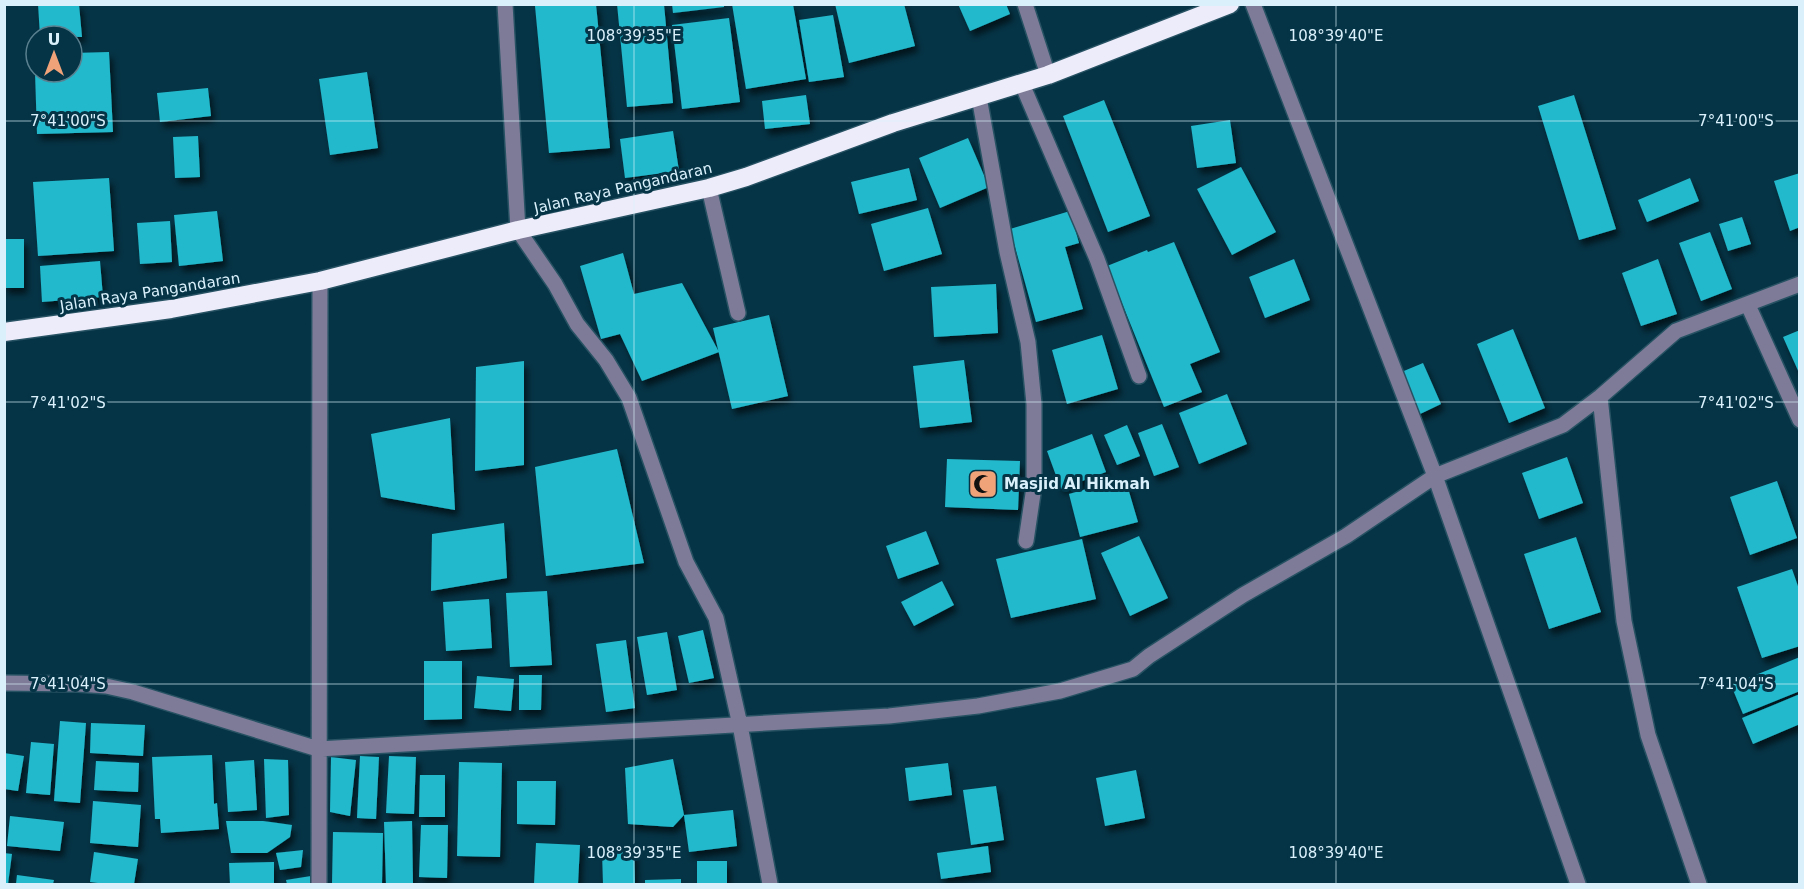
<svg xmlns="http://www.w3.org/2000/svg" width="1804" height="889" viewBox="0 0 1804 889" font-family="'DejaVu Sans',sans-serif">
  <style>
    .building { fill: #24b9cc; filter: url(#shadow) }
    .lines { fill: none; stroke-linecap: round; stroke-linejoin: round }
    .minor-casing { stroke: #275263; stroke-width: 18 }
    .highway-casing { stroke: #275263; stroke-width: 21 }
    .minor { stroke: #7d7b97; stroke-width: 15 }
    .highway { stroke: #edecfa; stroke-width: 18 }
    .ticks { fill: none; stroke: #daf1fc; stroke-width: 1.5; stroke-opacity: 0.45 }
    .labels { text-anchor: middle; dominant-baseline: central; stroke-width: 6; stroke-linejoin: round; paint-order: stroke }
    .street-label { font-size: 15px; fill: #daf1fc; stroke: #053446 }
    .poi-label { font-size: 15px; font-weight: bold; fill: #daf1fc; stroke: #053446; text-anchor: start }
    .ticks-label { font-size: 15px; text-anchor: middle; fill: #daf1fc; stroke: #053446; stroke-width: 6; stroke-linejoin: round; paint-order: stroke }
  </style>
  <defs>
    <filter id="shadow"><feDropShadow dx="3.5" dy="6" stdDeviation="3" flood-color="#0009"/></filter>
  </defs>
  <rect width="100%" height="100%" fill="#053446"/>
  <!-- building -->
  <path class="building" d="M38 4H79L82 37 40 36Z
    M556 4H596L610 148 549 153 535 6Z
    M617 4H664L673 103 627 107Z
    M672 4H724V7L673 13Z
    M732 4H793L806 79 746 89Z
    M835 4H904L915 46 849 63Z
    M958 4H1006L1010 14 970 31Z
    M833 15 844 77 809 82 799 20Z
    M729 18 740 102 682 109 672 25Z
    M109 52 113 132 37 134 35 72H72V53Z
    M367 72 378 148 330 155 319 79Z
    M208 88 211 116 160 122 157 93Z
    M806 95 810 124 765 129 762 101Z
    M1574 95 1616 229 1579 240 1538 106Z
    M1104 100 1150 216 1108 232 1063 116Z
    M1230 120 1236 163 1197 168 1191 126Z
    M673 131 679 171 625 178 620 139Z
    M198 136 200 177 175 178 173 137Z
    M968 138 989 187 940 208 919 158Z
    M1241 167 1276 232 1232 255 1197 189Z
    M909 168 917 200 859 214 851 182Z
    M1800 173V227L1790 231 1774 181Z
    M109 178 114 251 38 256 33 182Z
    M1690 178 1699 201 1647 222 1638 200Z
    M928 208 942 254 884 271 871 224Z
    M217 211 223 261 179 266 174 215Z
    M1070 211 1079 243 1065 247 1083 309 1036 322 1010 229Z
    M1742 217 1751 244 1728 251 1719 224Z
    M170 221 172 262 140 264 137 223Z
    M1710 232 1732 289 1701 301 1679 243Z
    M4 239H24V288H4Z
    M1174 242 1220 352 1190 364 1202 392 1164 407 1107 266 1147 250 1148 252Z
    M623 253 634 294 682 283 719 352 642 381 620 334 601 339 580 266Z
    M1294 259 1310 300 1265 318 1249 277Z
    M1658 259 1677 314 1641 326 1622 273Z
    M100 261 103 297 42 302 40 266Z
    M996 284 998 333 934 337 931 287Z
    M769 315 788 396 732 409 713 328Z
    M1513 329 1545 408 1509 423 1477 344Z
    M1800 330V375L1783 337Z
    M1102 335 1118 389 1067 404 1052 350Z
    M964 360 972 422 920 428 913 366Z
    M524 361V465L475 471 476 367Z
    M1423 363 1441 404 1418 415 1399 373Z
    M1227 394 1247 444 1199 464 1179 413Z
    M450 418 455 510 381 497 371 434Z
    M1162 424 1179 467 1154 476 1138 433Z
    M1127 425 1140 456 1117 465 1104 435Z
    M1092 434 1106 472 1061 489 1047 451Z
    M617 449 644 563 546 576 535 467Z
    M1567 457 1583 503 1539 519 1522 473Z
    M947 459 1020 461 1018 510 945 507Z
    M1125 478 1138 522 1080 537 1069 494Z
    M1777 481 1797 538 1750 555 1730 497Z
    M504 523 507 578 431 591 432 534Z
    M926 531 939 564 898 579 886 546Z
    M1139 536 1168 598 1130 616 1101 553Z
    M1576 537 1601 612 1549 629 1524 554Z
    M1082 539 1096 599 1011 618 996 559Z
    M1792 569 1800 592V646L1762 658 1737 587Z
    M942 581 954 605 914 626 901 602Z
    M547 591 552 665 510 667 506 593Z
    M489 599 492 648 446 651 443 602Z
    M703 630 714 678 689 683 678 636Z
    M667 632 677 690 647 695 637 637Z
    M626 640 635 708 606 712 596 644Z
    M1800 657V691L1743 714 1731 685Z
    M424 661H462V719L424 720Z
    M519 675H542L541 710H519Z
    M477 676 514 679 511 711 474 708Z
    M1800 694V724L1753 744 1742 718Z
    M60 721 86 723 80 803 54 801Z
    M91 723 145 725 143 756 90 753Z
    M31 742 54 744 50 795 26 793Z
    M4 753 24 756 18 791 4 789Z
    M212 755 214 804 217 803 219 829 161 833 160 819H155L152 757Z
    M360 756 379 757 376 819 357 818Z
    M389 756 416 757 414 814 386 813Z
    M331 757 356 760 350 816 330 812Z
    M264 759 288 760 289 815 266 818Z
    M673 759 684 815 673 827 628 824 625 768Z
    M254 760 257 810 228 812 225 762Z
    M96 761 139 763 138 792 94 790Z
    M459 762 502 763 500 857 457 856Z
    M948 763 952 795 909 801 905 768Z
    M1136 770 1145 818 1105 826 1096 778Z
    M420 775H445V817H419Z
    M517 781H556L555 825 517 824Z
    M996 786 1004 840 971 845 963 790Z
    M93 801 141 805 138 847 90 843Z
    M733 810 737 846 689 852 684 815Z
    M10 816 64 822 60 851 7 846Z
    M226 821H263L292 825 290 837 267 853H231Z
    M412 821 413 884H386L384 822Z
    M421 825H448L447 878 419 877Z
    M333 832 383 833 382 884H332Z
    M536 843 580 845 578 884H534Z
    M988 846 991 872 941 879 937 853Z
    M303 850 301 867 280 870 276 853Z
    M634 850 635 884H603L602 851Z
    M94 852 138 859 134 884H106L90 882Z
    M4 853 12 854 8 884H4Z
    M697 861H727V884H697Z
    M274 862V884H230L229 863Z
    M17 875 54 880 53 884H16Z
    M311 876 312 884H287L286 880Z
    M681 879V884H645V880Z"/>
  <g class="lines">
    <!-- minor casing -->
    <g class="minor-casing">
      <path id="minor" d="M505 4 518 230 555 284 577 324 606 360 629 398 686 562 716 618 740 725 770 884
        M1025 4 1048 75
        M1253 4 1435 476 1578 884
        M1022 84 1097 259 1139 376
        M979 97 1007 252 1028 342 1034 404V487L1026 541
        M709 188 738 313
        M1748 305 1800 420
        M1600 397 1624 621 1648 735 1699 884
        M4 683 78 684 106 686 133 692 318 749 889 716 978 706 1060 691 1133 669 1149 656 1243 595 1346 536 1435 476 1563 425 1600 397 1676 331 1800 284
        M319 884 320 281"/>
    </g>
    <!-- highway casing -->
    <g class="highway-casing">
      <path id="highway" d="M4 332 171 309 320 281 518 230 709 188 746 177 893 123 1048 75 1230 4"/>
    </g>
    <!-- minor -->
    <use href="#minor" class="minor"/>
    <!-- highway -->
    <use href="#highway" class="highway"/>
  </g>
  <!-- ticks -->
  <path class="ticks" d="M634 4V884M1336 4V884M4 121H1800M4 402H1800M4 684H1800"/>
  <!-- icons -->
  <defs>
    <g id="mosque-square" transform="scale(1.5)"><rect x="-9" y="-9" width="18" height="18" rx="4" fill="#f0a279" stroke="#053446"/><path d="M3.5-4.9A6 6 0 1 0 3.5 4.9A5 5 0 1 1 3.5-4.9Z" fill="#111"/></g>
  </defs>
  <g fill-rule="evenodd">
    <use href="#mosque-square" x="983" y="484"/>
  </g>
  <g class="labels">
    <!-- street labels -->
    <g class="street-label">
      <text transform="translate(623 188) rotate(-13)">Jalan Raya Pangandaran</text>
      <text transform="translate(150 292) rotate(-9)">Jalan Raya Pangandaran</text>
    </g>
    <!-- poi labels -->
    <g class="poi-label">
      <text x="1004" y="484">Masjid Al Hikmah</text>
    </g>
  </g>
  <g class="ticks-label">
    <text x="634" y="41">108°39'35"E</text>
    <text x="1336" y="41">108°39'40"E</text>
    <text x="68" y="126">7°41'00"S</text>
    <text x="1736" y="126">7°41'00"S</text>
    <text x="68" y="408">7°41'02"S</text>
    <text x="1736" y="408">7°41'02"S</text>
    <text x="68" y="689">7°41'04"S</text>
    <text x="1736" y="689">7°41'04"S</text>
    <text x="634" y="858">108°39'35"E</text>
    <text x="1336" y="858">108°39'40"E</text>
  </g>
  <!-- border -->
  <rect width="1804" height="889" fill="none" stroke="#daf1fc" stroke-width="12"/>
  <!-- north arrow -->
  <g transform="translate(54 54)"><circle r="28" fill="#053446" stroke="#5a808f" stroke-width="1.5"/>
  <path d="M0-4.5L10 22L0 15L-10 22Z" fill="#f0a279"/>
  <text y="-9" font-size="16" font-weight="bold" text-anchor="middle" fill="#daf1fc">U</text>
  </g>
</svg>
